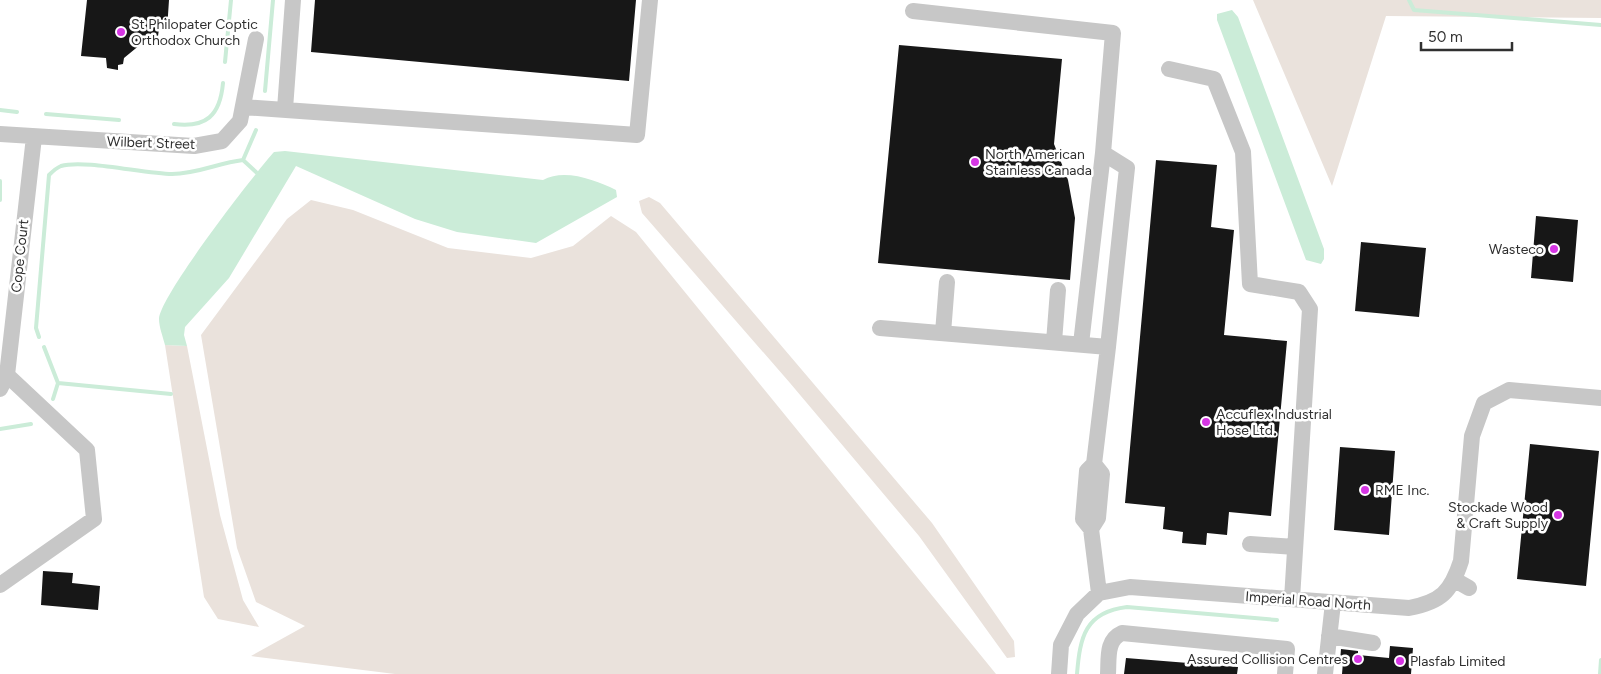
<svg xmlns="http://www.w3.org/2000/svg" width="1601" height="674" viewBox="0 0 1601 674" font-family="Figtree,sans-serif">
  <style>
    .green { fill: #eae2dc }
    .water { fill: #cbecd8 }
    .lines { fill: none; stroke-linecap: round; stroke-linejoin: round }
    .stream { stroke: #cbecd8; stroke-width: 4 }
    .building { fill: #171717 }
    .minor { stroke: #c7c7c7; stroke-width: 16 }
    .poi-dot { fill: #d636e4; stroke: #fff; stroke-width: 2 }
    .labels { text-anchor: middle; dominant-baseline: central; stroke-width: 5; stroke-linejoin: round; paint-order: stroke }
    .poi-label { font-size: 14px; fill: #303030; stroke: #fff; text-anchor: start }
    .street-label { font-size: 14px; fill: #303030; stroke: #fff }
  </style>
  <rect width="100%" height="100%" fill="#fff"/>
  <!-- green -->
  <path class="green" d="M1253 0H1601V18L1386 16 1332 186Z
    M649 197 660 203 932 523 1014 641 1015 657 1007 658 919 536 790 383 642 213 639 201Z
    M311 200 353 210 448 248 531 258 573 246 611 216 636 232 996 674H395L251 656 305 626 256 602 237 548 201 335 287 219Z
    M165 345 187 346 220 515 243 600 259 627 218 619 204 597Z"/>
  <!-- water -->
  <path class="water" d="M1232 10 1238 17 1324 249V259L1321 264 1306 260 1217 20V14Z
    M285 151 543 180C564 168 596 180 616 190L617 197 536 243 457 232 415 219 296 166 229 278 185 327 184 335 187 346 165 345C163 337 159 327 159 319 159 297 255 173 274 152Z"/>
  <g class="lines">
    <!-- stream -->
    <path class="stream" d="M1409 0 1414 10 1601 25
      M225 62 231 0
      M265 91 273 0
      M0 110 17 112
      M46 114 119 120
      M174 124C206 128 220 116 223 83
      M243 160 256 172
      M0 181V200
      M39 337 36 328 49 175C53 171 56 168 61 166 84 159 145 174 172 174 197 174 218 163 243 160L256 130
      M44 347 58 383 53 399
      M58 383 171 394
      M0 429 31 424
      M1077 674C1080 637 1085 612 1127 607L1277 620
      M1600 674 1601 660"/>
  </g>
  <!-- building -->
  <path class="building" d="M87 0H169L167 30 159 29 158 36 152 35 124 58 123 64 118 65V70L107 68 106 58 81 56Z
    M315 0H636L629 81 311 52Z
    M899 45 1062 59 1054 144 1068 180 1075 218 1070 280 878 263Z
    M1156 160 1217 165 1211 227 1234 230 1224 335 1287 341 1271 516 1229 512 1227 535 1207 533 1206 545 1182 543 1183 532 1163 529 1165 507 1125 503Z
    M1536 216 1578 220 1573 282 1531 278Z
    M1361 242 1426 248 1419 317 1355 311Z
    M1530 444 1599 451 1586 586 1517 579Z
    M1340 447 1395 451 1389 535 1334 530Z
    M43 571 73 573 72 583 100 586 98 610 41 605Z
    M1390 646 1413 648 1411 674H1342L1343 662H1340L1341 649 1358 651V655L1389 658Z
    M1126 658 1238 667 1237 674H1124Z"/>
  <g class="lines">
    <!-- minor -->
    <path class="minor" d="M913 11 1113 33 1103 153
      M1169 69 1214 79 1243 152 1250 284 1299 292 1310 309 1292 599
      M243 107 637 135 650 0
      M285 109 293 0
      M0 134 194 146 222 141 240 121 256 39
      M880 328 1108 347 1094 464 1087 471 1083 519 1091 529 1099 593
      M943 333 947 282
      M1054 342 1058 290
      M1081 344 1103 153 1127 168 1108 347
      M0 389 7 375 34 137
      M1091 529 1098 518 1102 474 1094 464
      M1250 544 1295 547
      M1455 580 1469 588
      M0 585 94 519 87 450 7 375
      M1329 636 1373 643
      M1059 674 1061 645 1077 614 1099 593 1130 587 1409 608C1441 602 1451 592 1461 561L1472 436 1484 403 1509 390 1601 398
      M1108 674C1109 658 1106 640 1122 633L1287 649 1285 674
      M1325 674 1333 603"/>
  </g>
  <!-- markers -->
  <g class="poi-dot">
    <circle cx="121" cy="32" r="5"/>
    <circle cx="975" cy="162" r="5"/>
    <circle cx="1554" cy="249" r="5"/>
    <circle cx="1206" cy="422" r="5"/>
    <circle cx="1365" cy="490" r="5"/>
    <circle cx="1558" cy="515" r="5"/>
    <circle cx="1358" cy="659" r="5"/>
    <circle cx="1400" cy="661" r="5"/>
  </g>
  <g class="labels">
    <!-- poi labels -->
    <g class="poi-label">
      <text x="131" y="24">St Philopater Coptic<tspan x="131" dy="16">Orthodox Church</tspan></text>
      <text x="985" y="154">North American<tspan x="985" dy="16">Stainless Canada</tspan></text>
      <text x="1544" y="249" text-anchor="end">Wasteco</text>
      <text x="1216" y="414">Accuflex Industrial<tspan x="1216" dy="16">Hose Ltd.</tspan></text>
      <text x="1375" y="490">RME Inc.</text>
      <text x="1548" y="507" text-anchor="end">Stockade Wood<tspan x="1548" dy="16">&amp; Craft Supply</tspan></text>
      <text x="1348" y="659" text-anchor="end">Assured Collision Centres</text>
      <text x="1410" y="661">Plasfab Limited</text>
    </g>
    <!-- street labels -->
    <g class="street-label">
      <text transform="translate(151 143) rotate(2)">Wilbert Street</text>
      <text transform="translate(20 256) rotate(-84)">Cope Court</text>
      <text transform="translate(1308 601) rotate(4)">Imperial Road North</text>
    </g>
  </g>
  <!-- scale -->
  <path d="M1421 42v8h91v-8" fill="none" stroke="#303030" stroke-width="2.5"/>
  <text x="1428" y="42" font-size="15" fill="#303030" stroke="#ffffff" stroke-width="4" paint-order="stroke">50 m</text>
</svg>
